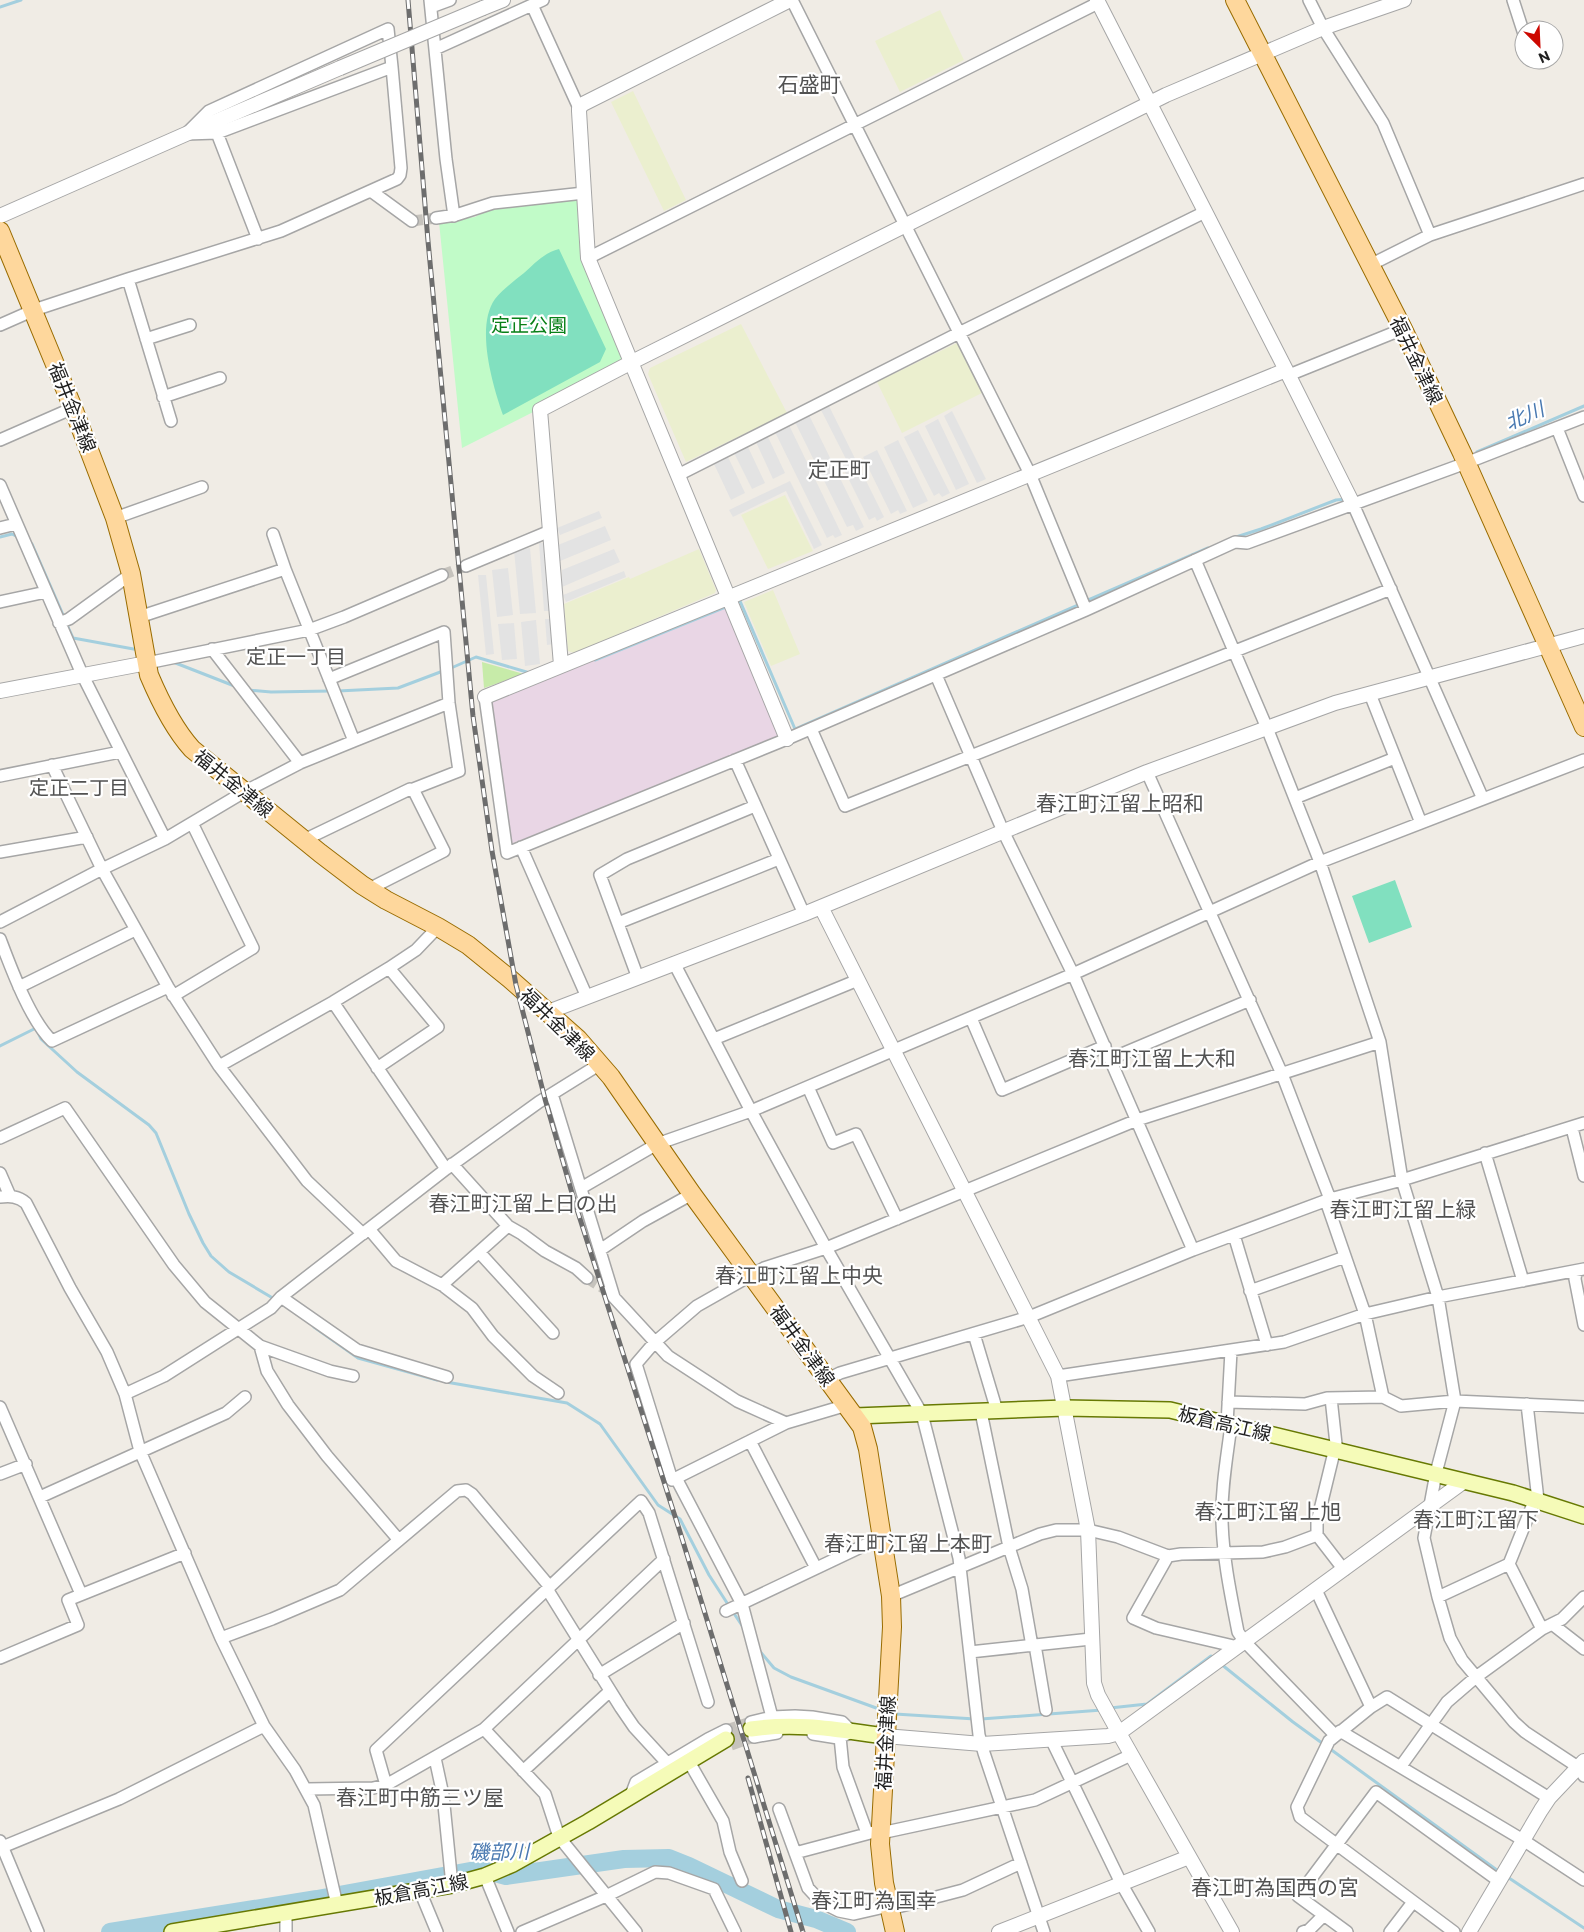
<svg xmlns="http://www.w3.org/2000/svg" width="1584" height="1932" viewBox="0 0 1584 1932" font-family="Commissioner,'Noto Sans JP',sans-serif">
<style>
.industrial{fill:#e9d6e5}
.farmland{fill:#ebefcf}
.grass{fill:#c7eba9}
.park{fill:#c1fbc8}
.pitch{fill:#81e0bf}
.parking{fill:#e3e3e3}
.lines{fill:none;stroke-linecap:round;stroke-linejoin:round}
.stream{stroke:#a4cfde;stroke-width:3}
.river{stroke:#a4cfde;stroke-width:18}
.minor-tunnel{stroke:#c6c3bd;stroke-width:11;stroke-dasharray:11 5.5;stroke-linecap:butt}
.secondary-tunnel{stroke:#c6c3bd;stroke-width:15;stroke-dasharray:15 8;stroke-linecap:butt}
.minor-casing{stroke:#a6a6a6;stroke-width:14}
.tertiary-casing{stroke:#a6a6a6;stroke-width:16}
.secondary-casing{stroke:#677903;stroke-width:18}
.primary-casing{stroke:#996c00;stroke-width:20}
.minor{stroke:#fff;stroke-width:11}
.tertiary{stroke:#fff;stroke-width:14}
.secondary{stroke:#f5fbb8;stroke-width:15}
.primary{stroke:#fed79c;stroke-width:18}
.rail-casing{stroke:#6d6d6d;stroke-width:5}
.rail{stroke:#fff;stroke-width:3;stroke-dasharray:9;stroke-linecap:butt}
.tertiary-bridge-casing{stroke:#a6a6a6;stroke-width:16;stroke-linecap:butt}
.tertiary-bridge{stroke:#fff;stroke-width:14}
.labels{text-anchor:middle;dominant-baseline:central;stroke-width:4.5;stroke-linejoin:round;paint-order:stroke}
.park-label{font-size:19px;fill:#098018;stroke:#fff}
.street-label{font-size:19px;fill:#1f1f1f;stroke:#fff}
.water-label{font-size:20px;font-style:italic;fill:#4979b1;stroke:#fff}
.neighbourhood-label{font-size:20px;fill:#525252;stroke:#fff}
.quarter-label{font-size:21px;fill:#525252;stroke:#fff}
</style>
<rect width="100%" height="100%" fill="#f0ece5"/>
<path class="industrial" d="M723,605l4,2 52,126 -3,4 -110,47 -153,59 -6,-2 -16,-139 2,-4z"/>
<path class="farmland" d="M940,10l24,50 -64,32 -25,-51z
M633,91l53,109 -22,11 -53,-109z
M741,324l46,89 -101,49 -38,-88 2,-6z
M957,343l25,50 -80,40 -25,-51z
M785,495l28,56 -45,18 -27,-54z
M699,549l17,41 -1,3 -141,60 -6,-2 -4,-47 65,-27 1,2z
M773,590l27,64 -29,12 -27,-64z"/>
<path class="grass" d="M482,662l42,12 -40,14z"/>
<path class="park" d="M584,197l4,61 44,104 -170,86 -23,-226 36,-5 18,-10z"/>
<path class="pitch" d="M559,249l47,100 -6,13 -97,53c-10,-29 -28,-88 -8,-116 8,-10 19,-18 29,-26 10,-9 21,-21 35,-24z
M1395,880l17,47 -43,16 -17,-47z"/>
<path class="parking" d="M829,406l55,111 -7,4 -2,-4 -6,3 -27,-54 6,-3 -27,-53z
M952,411l34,68 -9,4 -33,-67z
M809,415l55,112 -8,4 -3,-6 -6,2 -52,-105z
M938,419l31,65 -13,6 -31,-64z
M789,425l53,110 -7,3 -2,-3 -6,3 -52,-106z
M918,430l32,63 -8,4 -3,-4 -5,3 -30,-59z
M768,437l17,36 -12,6 -17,-37z
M898,440l30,61 -15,7 -29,-61z
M748,447l17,36 -13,6 -18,-36z
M877,450l30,61 -7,3 -2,-4 -7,4 -28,-57z
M728,457l17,36 -14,7 -17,-36z
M790,481l32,64 -8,4 -28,-58 -53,26 -4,-7z
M599,511l3,7 -42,17 -3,-7z
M605,526l6,14 -51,21 -2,-16z
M539,543h7l6,68h-8z
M530,548l6,65 -16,1 -6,-64z
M614,549l6,13 -58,25v-17z
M508,568l5,47 -16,2 -5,-47z
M624,571l2,6 -60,25 -3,-7z
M478,575h8l8,79 -8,1z
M545,619h7l2,25 -7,1z
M536,620l4,44 -15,2 -4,-44z
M514,623l3,36 -15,1 -4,-36z"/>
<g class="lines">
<path class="stream" d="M0,7l21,-7
M1477,452l107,-46
M0,537l12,-3 6,3
M1233,538l28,-9 75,-29 11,-1
M29,542l3,2 32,73
M1086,601l122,-53
M734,604l6,-3 55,128 285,-125
M66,623l7,15 66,12
M595,660l133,-54
M173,662l64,25
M449,669l27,-12 54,16
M248,690l23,2 60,-1
M338,691l60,-3 45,-17
M0,1046l36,-18 5,11 36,33 72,53 7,8 33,81 14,29 8,13 18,16 47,28
M314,1327l44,31 79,22
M446,1382l121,21 33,21 58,81 22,14 29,56 20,31
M733,1612l10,15
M758,1649l16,19 17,9 88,32
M1221,1664l72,58 208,151
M1110,1708l37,-4 64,-48 4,3
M895,1714l80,5
M981,1719l121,-9
M1506,1876l78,52"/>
<path class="river" d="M110,1932l207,-33 164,-30 25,7 118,-17 45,-1 20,8 89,43 38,10 31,13"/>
<path class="minor-tunnel" d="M412,221l24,-3
M442,575l24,-9
M587,1278l21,13
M726,1730l25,-8
M731,1745l23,-8"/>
<path class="secondary-tunnel" d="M726,1739l25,-10"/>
<g class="minor-casing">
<path id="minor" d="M430,0l16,159 8,57
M792,0l238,474 56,136
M1309,0l14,28 60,95 47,112
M1513,0l11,34
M532,5l47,103
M431,7l19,-7
M388,29l4,38 -175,66 -31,1 23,-23z
M435,49l108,-49
M217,133l41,106
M371,191l41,30
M436,218l20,-3 37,-12 91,-10
M588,258l510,-255
M1370,265l60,-30 154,-51
M128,279l43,142
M0,325l34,-15 94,-31 153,-48 116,-52 3,-4 1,-7 -9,-101
M146,339l44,-14
M1289,375l114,-46
M163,397l57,-19
M1557,428l27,68
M0,440l73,-32
M678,475l281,-142 246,-121
M0,485l82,189 83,165
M1353,504l130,295
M115,518l87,-31
M0,528l16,-4
M1195,560l72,168 53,134 60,180 22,138 36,117 17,104 -19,72 -12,65 14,59 12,41 12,22 52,62 11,10 53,35 6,9
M466,566l84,-35
M0,602l46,-10
M139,617l146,-48
M59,623l10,-4 62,-45
M212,649l88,114
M147,663l162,-33 35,-13 98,-42
M936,675l67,156 70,143 120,276
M329,679l115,-47 5,71 10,68 -46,18 31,62 -75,38
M1370,694l51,129
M485,697l22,156 280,-114 299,-129 149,-68 12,1 219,-80 118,-46
M811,729l34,77 546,-217
M354,741l95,-38
M735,760l69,154
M52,765l50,104 66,118 51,79 88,115 56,53
M1147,772l135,302 48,125
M0,776l120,-24
M1295,798l100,-40
M304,840l106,-51
M521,847l66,150
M0,852l87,-15
M0,922l102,-53 63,-30 79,-47 56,-29 54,-22 -69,-172 -12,-35
M618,923l161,-64
M0,939c11,29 30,81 52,102l116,-54
M674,963l77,148 75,137 96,166 37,144 20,177 5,18 60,179
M638,978l-38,-103 27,-16 128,-53
M19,987l116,-57
M173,996l80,-48 -61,-125
M333,1002l113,167
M971,1018l31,72 103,-44
M714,1039l144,-59
M1110,1059l140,-59
M219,1066l114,-64 56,-34 27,-18 22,-23
M377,1068l61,-41 -49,-59
M808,1087l25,56 23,-9 41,85
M552,1094l62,203
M1572,1128l12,48
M0,1138l65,-30 109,157 31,37 55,44 7,25 21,34 39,51 71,83
M1485,1153l38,128
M452,1164l56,62 14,8 23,17 31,17 11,10
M0,1173l10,23
M581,1188l76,-44 94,-33 322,-137 247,-112 264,-102
M0,1197c10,-1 18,-1 26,6l44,85 37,64 18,42 15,57 81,187 43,88 31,44 19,35 23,100
M1326,1201l39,113 18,83
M369,1229l27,32 46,24 30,23 21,28 40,40 25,17
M1234,1235l33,110
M600,1250l43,-29 49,-27
M479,1252l74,81
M1576,1271l-1,8 9,46
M442,1285l66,-59
M608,1291l60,65 69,45 49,22
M1250,1291l95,-34
M281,1297l76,53 90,27
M974,1334l23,77
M260,1346l70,25 23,5
M1058,1376l226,-34 81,-28 73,-17 146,-28
M828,1379l12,-6 189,-56 164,-67 137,-51 72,-19 182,-57
M125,1394l39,-18 107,-68 10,-11 165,-128 93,-67 61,-38
M1331,1398l5,46 -19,78v13l27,35
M1228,1402l77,2 22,-6 56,-1 18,9 54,-5 129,6
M1527,1404l11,96
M847,1405l-61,18 -114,57 -36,-116 18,-21 43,-37 67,-38 62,-20 311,-128 243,-78
M0,1407l81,187
M981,1412l28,135 13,42 10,57
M1227,1424l4,-73
M1231,1425c-4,32 -10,64 -9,96 1,38 9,75 16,111l7,10 90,93
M750,1441l66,127
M0,1474l26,-10
M676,1478l66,126 30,113
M40,1497l186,-84 19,-16
M1168,1556l-35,62 23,10 82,19
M1509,1564l33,65
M547,1589l74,119 13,19 34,37
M1316,1590l55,117 -42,34 -32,66 3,10 154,115
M891,1596l149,-62 16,-4h32l30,7 50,19 13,-2 82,-2 22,-5 32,-12
M1438,1597l71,-33 26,-65
M726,1611l156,-74
M1552,1624l32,25
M221,1638l51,-19 68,-29 117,-99 9,-1 6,4 78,93
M1035,1645l11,65
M970,1652l121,-13
M0,1658l78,-33 -10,-25 117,-47
M599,1675l85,-52
M1371,1707l16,-10 162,101
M751,1722l21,-5 23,-1 17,1 30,5 10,10 -14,6 -25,-4
M484,1729l61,65 14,43 77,95
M1340,1731l183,109 61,40
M754,1737l23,-4
M840,1737l3,30 24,66
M1051,1739l70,144 28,49
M435,1758l8,37 9,90
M1401,1766l46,-64 29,-25 66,-48 20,-10 22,-22
M692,1767l31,54 7,31 12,29
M523,1771l87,-80
M386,1785l-10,-35 265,-249 8,12 59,189
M307,1789l66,-1 13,-3 98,-56 180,-170
M634,1796l-3,-1 5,-13 72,-43 18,-9
M779,1809l29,79 13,14 18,9 15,3 35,-8
M881,1833l154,-33 96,-45
M0,1841l38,91
M0,1848l119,-49 145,-73
M795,1853l79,-21
M485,1876l23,56
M420,1891l17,41
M890,1909l73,-19 58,-27
M286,1913v19
M522,1932l84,-36 49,-24 14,1 45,16 21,43
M1303,1932l6,-2 15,-15
M1347,1932l-49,-36 78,-104 123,89
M1390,1932l23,-30"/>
</g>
<g class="tertiary-casing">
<path id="tertiary" d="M1097,0l189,370 67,134
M483,8l20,-8
M0,216l186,-82 154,-66
M561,665l-21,-255 92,-48 534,-267 157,-67 81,-28
M0,691l147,-28
M485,697l801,-327
M787,739l-199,-481 -9,-147v-3l4,-4 207,-104
M821,907l237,469 30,154 6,153 4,12 21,38 113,199
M548,1012l256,-98 343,-142 120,-44 68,-25 249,-67
M885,1736l97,8 126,-8 11,-3 344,-251
M999,1932l190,-75
M1469,1932l72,-122 8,-12 35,-37"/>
</g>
<g class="secondary-casing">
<path id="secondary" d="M855,1416l210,-8 105,2 343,83 71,23
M751,1729c48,-7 87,1 134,7
M172,1932l280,-47 33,-9 28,-12 75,-42 138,-83"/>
</g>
<g class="primary-casing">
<path id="primary" d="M1235,0l168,329 59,124 122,274
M0,231l73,177 42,110 16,56 18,101c11,26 24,53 43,74l128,104 42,32 24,15 52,27 30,18 42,34 68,60 33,38 81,117 170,233 6,22 23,147 1,31 -12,217 4,39 11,49"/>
</g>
<use href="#minor" class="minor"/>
<use href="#tertiary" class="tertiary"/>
<use href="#secondary" class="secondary"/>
<use href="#primary" class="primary"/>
<g class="rail-casing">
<path id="rail" d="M408,0l20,241 45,475 19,135 24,134 29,114 29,101 106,332 123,400
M748,1778l43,154"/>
</g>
<use href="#rail" class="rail"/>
<g class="tertiary-bridge-casing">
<path id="tertiary-bridge" d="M340,68l143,-60"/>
</g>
<use href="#tertiary-bridge" class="tertiary-bridge"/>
</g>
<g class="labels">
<g class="park-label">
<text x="529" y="324">定正公園</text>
</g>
<g class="street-label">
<text transform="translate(1417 360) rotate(64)">福井金津線</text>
<text transform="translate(73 407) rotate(68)">福井金津線</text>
<text transform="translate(234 783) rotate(39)">福井金津線</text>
<text transform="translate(558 1024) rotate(44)">福井金津線</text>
<text transform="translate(803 1345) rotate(54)">福井金津線</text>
<text transform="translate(1225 1423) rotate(13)">板倉高江線</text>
<text transform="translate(885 1743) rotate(-87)">福井金津線</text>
<text transform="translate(421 1889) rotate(-11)">板倉高江線</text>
</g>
<g class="water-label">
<text transform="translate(1524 415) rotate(-23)">北川</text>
<text transform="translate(499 1851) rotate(-1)">磯部川</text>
</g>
<g class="neighbourhood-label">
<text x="296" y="656">定正一丁目</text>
<text x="79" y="787">定正二丁目</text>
</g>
<g class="quarter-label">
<text x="809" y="83">石盛町</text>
<text x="839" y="468">定正町</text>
<text x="1120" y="802">春江町江留上昭和</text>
<text x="1152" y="1057">春江町江留上大和</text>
<text x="523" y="1202">春江町江留上日の出</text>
<text x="1403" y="1208">春江町江留上緑</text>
<text x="799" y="1274">春江町江留上中央</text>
<text x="1268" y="1510">春江町江留上旭</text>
<text x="1476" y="1518">春江町江留下</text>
<text x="908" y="1542">春江町江留上本町</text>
<text x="420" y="1796">春江町中筋三ツ屋</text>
<text x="1275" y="1886">春江町為国西の宮</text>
<text x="874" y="1899">春江町為国幸</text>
</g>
</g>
<g transform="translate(1539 45) rotate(156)"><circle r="24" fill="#ffffff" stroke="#a5a5a5"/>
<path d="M0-4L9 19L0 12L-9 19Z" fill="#cd0800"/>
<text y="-8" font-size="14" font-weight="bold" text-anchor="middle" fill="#1f1f1f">N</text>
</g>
</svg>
